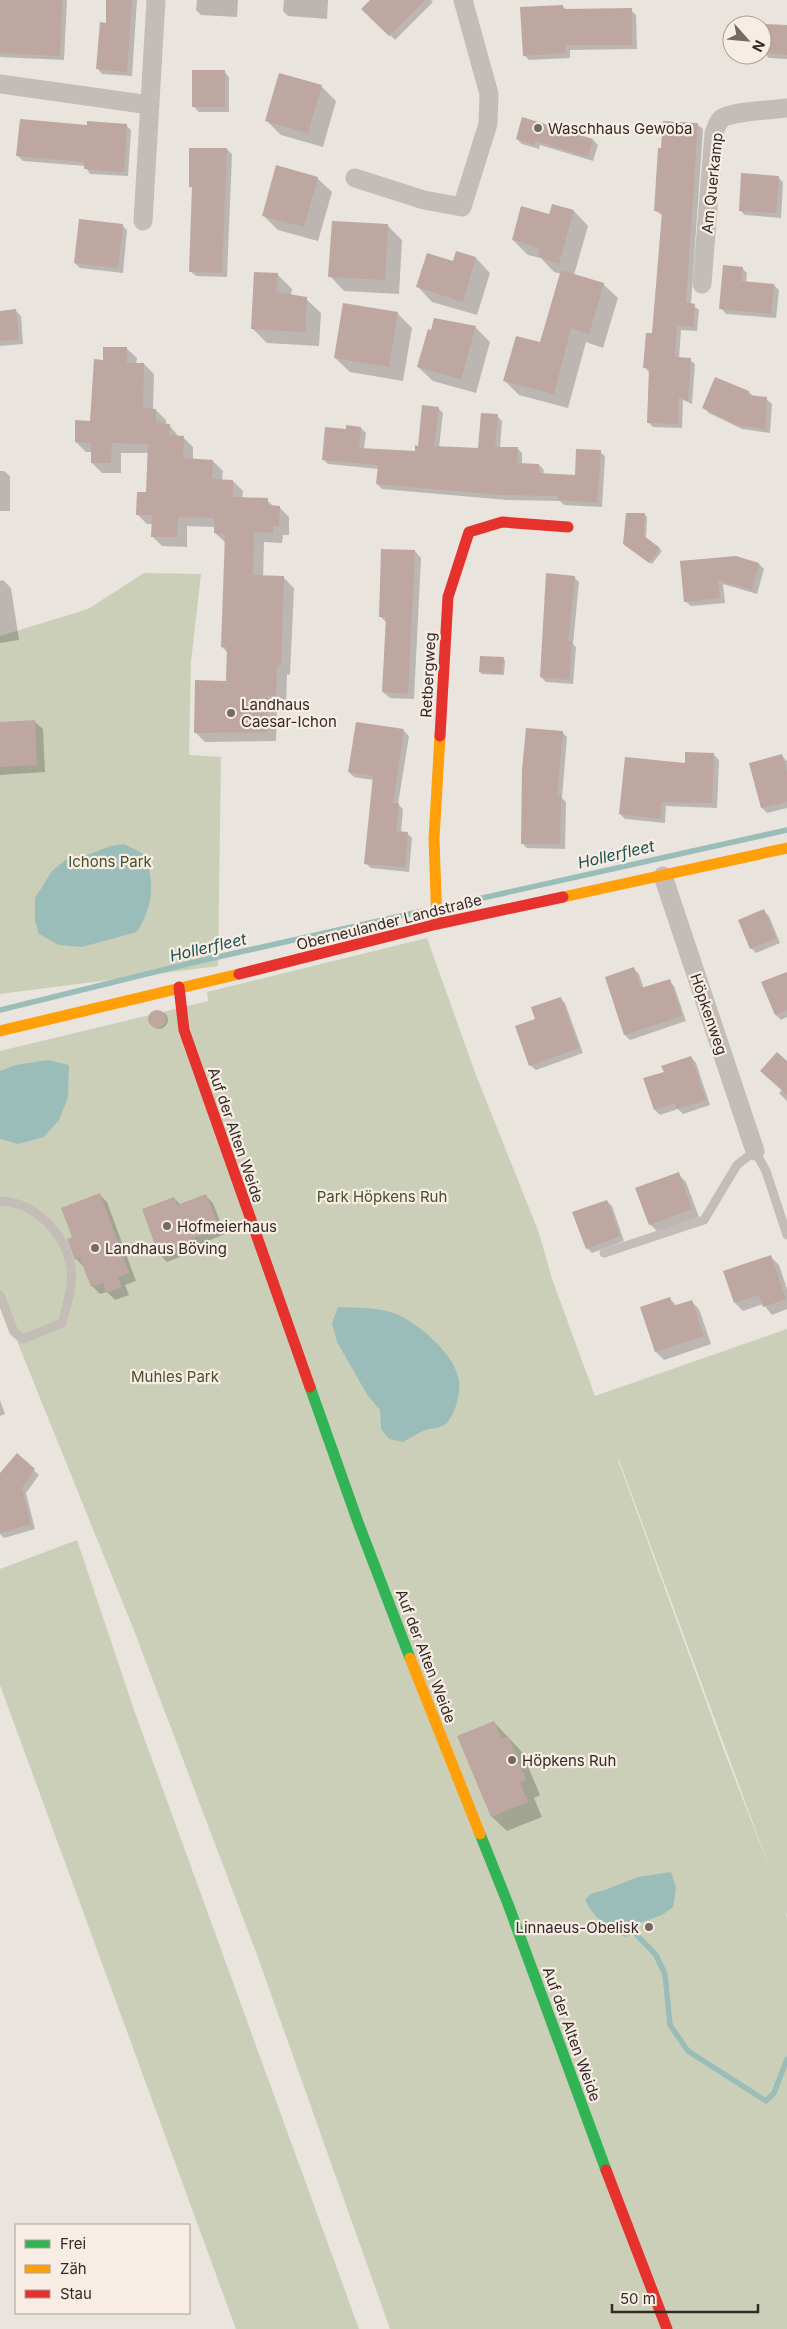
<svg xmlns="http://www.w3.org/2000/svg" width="787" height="2329" viewBox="0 0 787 2329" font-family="Inter,sans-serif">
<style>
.green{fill:#cccfb8;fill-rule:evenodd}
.water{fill:#9abdba}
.shadow{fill:#0003}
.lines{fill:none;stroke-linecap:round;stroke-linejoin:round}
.stream{stroke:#9abdba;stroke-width:5.5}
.building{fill:#bda7a0}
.lane{stroke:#c3bcb7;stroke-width:9}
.street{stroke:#c3bcb7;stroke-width:19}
.fast{stroke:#30b455;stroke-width:11}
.slow{stroke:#ff9f0a;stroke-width:11}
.jam{stroke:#e5322d;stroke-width:11}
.poi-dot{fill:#736a66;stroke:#f8ede4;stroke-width:2}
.labels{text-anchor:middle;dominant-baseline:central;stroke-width:4.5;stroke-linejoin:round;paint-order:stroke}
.poi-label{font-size:15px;fill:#332926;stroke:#f8ede4;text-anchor:start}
.street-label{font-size:15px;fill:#332926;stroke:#f8ede4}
.park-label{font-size:15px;fill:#45502a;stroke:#f8ede4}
.water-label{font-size:16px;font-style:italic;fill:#1d5353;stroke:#f8ede4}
</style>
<rect width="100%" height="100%" fill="#eae4de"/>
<path class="green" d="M144,573l57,1 -10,88 -2,93 32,2 -3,209 -218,28v-358l88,-27z
M427,938l49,137 63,158 13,46 43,117 192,-67v586l-2,-3 2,6v411h-397l-134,-377 -121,-319 -135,-334v-248l208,-50 -1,-9zM618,1460h1l152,412 -46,-119z
M77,1540l57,170 225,619h-123l-236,-644v-116z"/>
<path class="water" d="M124,844l22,11c8,31 8,48 -9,77l-55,15 -23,-2 -20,-11 -4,-14v-22l17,-27 17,-14 16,-1 25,-10z
M48,1060l21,5 -1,32 -9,23 -15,17 -26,7 -18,-5v-68l16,-6z
M338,1307c18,1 39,0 56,6 23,9 58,39 64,63 4,12 -1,33 -9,44 -6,9 -14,7 -23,10 -8,3 -16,8 -23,12l-14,-3 -8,-10 -1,-19 -12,-14 -31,-54 -5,-19z
M671,1872l5,16 -3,19 -11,8 -25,9c-2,7 -5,12 -13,13 -17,-9 -30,-19 -39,-37l5,-6 15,-4 33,-13z"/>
<path class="shadow" d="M0,0h67l-3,60 -64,-3z
M108,0h29l-5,76 -30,-2 -5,-6 10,-44z
M197,0h41l-1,17 -36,-2 -5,-5z
M284,0h44l-1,19 -39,-3 -5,-5z
M372,0h59l2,2 -38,38 -32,-32z
M562,6l5,4h64l5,5 1,34 -67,1v8l-41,2 -5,-5z
M787,27v32l-18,-1 -5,-5z
M224,71l5,6v35h-30l-5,-5z
M321,86l15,15 -13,46 -42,-12 -15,-15z
M126,125l5,5 -3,46 -38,-2 -5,-8 -62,-5 -5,-5 70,-30z
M698,125l5,4 -12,175 8,6 -2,21 -16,-1 -2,29 11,1 5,4 -3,40 -9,-4 -1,28 -29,-1 -5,-5 2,-49 -5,-5 8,-33 10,-119 -7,-5 6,-62z
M517,139l76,1 5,5 -5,16 -53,-16 -1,4 -17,-5z
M227,149l5,5 -5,123 -31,-1 -6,-5 3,-82 -3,-3z
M778,177l5,5 -2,36 -36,-3 -5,-5z
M317,178l15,14 -14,49 -40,-11 -15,-15z
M553,205l21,6 14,15 -14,49 29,9 15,14 -15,50 -17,-6 -18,66 -49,-13 -14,-14 36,-37 20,-70 -7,-2 -13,-14 -13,-3 -15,-15 37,-25z
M122,225l5,5 -4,43 -43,-5 -5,-5z
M388,226l14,14 -3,54 -55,-3 -14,-15z
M457,253l19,5 14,15 -13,42 -45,-13 -14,-15 36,-24z
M742,268l5,5 -1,10 28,2 5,5 -3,28 -50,-4 -5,-6z
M277,274l15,15 -1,7 15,3 15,14 -2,33 -52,-3 -15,-15z
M16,311l5,5 2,28 -23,2v-34z
M397,313l15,15 -9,53 -53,-9 -15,-14z
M435,320l41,8 14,14 -14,51 -43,-12 -15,-14z
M126,348l11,10 -1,6h8l10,10 -1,36h3l10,10v5h3l10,12h4l10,10v13l20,1 10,10 -1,10h11l10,10 -1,8 25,1 7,7h5l10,10v18h-6l-1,8 -18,-1 -1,35 21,1 10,10 -4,87 -3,-1 -1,32h-9l-1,35 -71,1 -10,-10 32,-50 1,-29 -6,-6 4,-104 -11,-10v-6l-28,-1v21l-25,-1 -10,-10 1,-12h-6l-10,-10 10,-21 1,-40h-27v20h-19l-10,-10v-11h-6l-10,-10 16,-20 12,-61z
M749,392l5,5 12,2 6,5 -2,29 -28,-4 -33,-16 -5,-5z
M438,408l5,5 -4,35 40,2 18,-34 5,5 -2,27h17l5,5v12h17l5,5 -1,4 33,2 24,-24 5,4 -3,51 -38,-2 -4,-4 -53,-1 -125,-11 -5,-5 2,-15 -51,-5 -5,-5 24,-28 14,-3 5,5 -2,16 52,4z
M0,471h4l6,5v35h-10z
M645,515l2,2 -1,22 16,12 -10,13 -25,-18z
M415,551l6,7 -7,141 -24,-1 -7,-6 4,-69 -7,-7z
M682,562l77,2 5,5 -7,25 -34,-10 2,19 -34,3 -6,-5z
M574,577l5,5 -6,62 3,3 -3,37 -27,-2 -5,-5z
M3,580l8,8 8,52 -19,3v-62z
M503,658l2,3 -1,14 -22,-1 -2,-2z
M35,722l8,7 2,43 -45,3v-52z
M404,731l5,5 -11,68 5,5 -2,24h6l5,5 -3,34 -38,-4 -6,-5 8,-83 -19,-3 -5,-5z
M562,732l5,5 -5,61 4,4 -1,47 -38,-1 -5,-5z
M714,755l5,5 -2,48 -51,-2 -1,17 -40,-4 -5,-5 66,-49z
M782,756l5,5v47l-20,5 -5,-5z
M764,911l5,5 11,27 -24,10 -5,-5z
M634,969l5,5 5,15 25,-8 5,5 12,35 -56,19 -5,-5z
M787,973v44l-6,3 -5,-5 -13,-32z
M560,998l5,5 18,50 -47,17 -6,-5 7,-45z
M150 1020a9 9 0 1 1 18 0a9 9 0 1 1-18 0Z
M691,1057l5,6 14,42 -27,9 -5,-5 -18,6 -5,-5 10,-38z
M787,1063v38l-8,-8 3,-3z
M678,1174l8,8 13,35 -41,15 -8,-8z
M99,1194l8,8 29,79 -11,4 4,10 -14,5 -8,-8 -7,2 -8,-8 -8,-19 -8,-8z
M206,1196l7,7 12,31 -29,12 2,4 -31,12 -7,-7 14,-57 7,7z
M607,1201l5,5 12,35 -32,12 -5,-5z
M771,1257l8,8 8,24v20l-15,6 -9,-11 -20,7 -8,-8z
M669,1298l8,8 14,-5 8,8 12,35 -47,16 -8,-8 -14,-44z
M0,1400l5,14 -5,2z
M17,1455l22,20 -13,18 9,36 -31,9 -4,-4v-59z
M494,1722l28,30 18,43 -6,3 8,19 -35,14 -15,-14 -33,-81z"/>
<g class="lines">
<path class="stream" d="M451,905l336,-75
M0,1010l191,-47 232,-52
M634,1932l22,23 9,19 5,51 18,26 78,50 8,-8 13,-34"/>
</g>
<path class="building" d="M0,0h62l-2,56 -60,-3z
M106,0h26l-5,72 -31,-3 4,-47 6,1z
M370,0h55l-36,36 -28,-27z
M563,5v4l69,-1v37h-67l1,8 -43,3 -3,-49z
M764,24l23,1v30l-25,-2z
M192,70h33v37h-33z
M279,73l43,12 -14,48 -43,-12z
M522,117l71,22 -5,18 -53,-16 -1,4 -18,-6z
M20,119l67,6v-4l40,3 -3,48 -40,-3v-7l-68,-6z
M663,121l35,2 -12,179 9,2 -2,23 -16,-2 -2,32 16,1 -3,43 -9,-4 -1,27 -31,-1 2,-55h-6l3,-35h6l6,-72 4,-49 -8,-1 4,-63h3z
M189,148h38l-5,125 -33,-1 3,-85h-3z
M276,165l42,12 -14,50 -42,-11z
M741,173l38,3 -3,37 -37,-2z
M552,204l22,6 -15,54 -21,-7 2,-9 -28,-8 9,-34 28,8z
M79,219l44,5 -5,44 -44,-5z
M332,221l56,3 -3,56 -57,-3z
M456,251l20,6 -13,45 -47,-15 11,-34 26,8z
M723,265l20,2 -2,14 33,3 -3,30 -52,-5z
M561,270l43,13 -15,51 -18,-6 -17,66 -51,-13 13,-45 24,6z
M254,272l24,1 -2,19 31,5 -2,35 -54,-3z
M343,303l55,9 -9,55 -55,-9z
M16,309l3,30 -19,2v-30z
M434,318l42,8 -15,53 -44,-12 11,-38 3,1z
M103,347h24v16h17l-1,45 13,1v14l14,1 -1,11 15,1 -1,22 30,2 -1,19 21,1v17l35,1v7l12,1 -1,20h-6v7l-19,-1 -1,43 31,1 -3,89h-4l-1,31h-8l-1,36 -73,1 1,-53 31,1 1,-34h-6l4,-113 -11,-1v-15l-36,-1 -1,20h-26l1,-22h-16l1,-23h9l2,-48 -36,-1 -1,20h-20v-20l-16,-1v-22l15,1 4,-62 9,1z
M715,377l34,14 -1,4 19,2 -2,32 -29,-4 -34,-17z
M422,405l17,2 -5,39 44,2 3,-35 17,1 -3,33h23l-1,16 22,1v9l36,2 1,-26 25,1 -4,53 -39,-3v-4l-57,-1 -125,-11 2,-19 -56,-5 3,-33 21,2v-4l15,2 -2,21 56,3v-6l3,1z
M626,513h19l-1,23 16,12 -11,15 -26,-19z
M381,549l34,1 -7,144 -26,-2 4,-75h-7z
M736,556l23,7 -7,27 -34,-10 2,18 -36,4 -4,-41z
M546,573l29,3 -7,65h4l-3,39 -29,-3z
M480,656l24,1 -2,17 -23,-2z
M35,720l2,45 -37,2v-45z
M356,722l48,7 -11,74h6l-3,28 12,1 -3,35 -41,-3 9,-88 -25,-4z
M526,728l37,3 -6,64h4l-1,49h-39l1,-74z
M685,752l29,1 -2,50 -50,-1 -2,17 -41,-5 6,-57 60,6z
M782,754l5,18v30l-26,6 -12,-45z
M764,909l12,29 -26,11 -12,-29z
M634,967l7,21 29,-9 12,37 -58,19 -19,-58z
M787,972v38l-12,5 -14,-33z
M561,997l18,51 -50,18 -14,-40 20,-7 -4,-12z
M148 1019a9 9 0 1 1 18 0a9 9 0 1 1-18 0Z
M777,1052l10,9v34l-27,-24z
M691,1056l15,44 -29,9 -2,-6 -21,7 -11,-32 21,-6 -3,-6z
M679,1172l13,37 -43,16 -14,-37z
M100,1193l29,80 -11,4 4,10 -16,6 -3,-10 -12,4 -11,-29 -5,2 -8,-21 5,-2 -11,-29z
M206,1194l13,33 -29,12 2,4 -33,13 -17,-47 32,-12 3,8z
M607,1200l13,36 -34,13 -14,-37z
M771,1255l15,44 -23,8 -4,-12 -25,8 -11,-32z
M670,1297l3,9 19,-6 12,36 -49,16 -15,-45z
M17,1453l18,16 -13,19 9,36 -31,9v-60z
M494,1721l8,18 6,-3 18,44 -6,3 8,19 -37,15 -34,-81z"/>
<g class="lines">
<path class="lane" d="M0,1201c36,1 66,34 71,68 3,14 -5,40 -9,54l-39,16 -9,-7 -14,-37
M604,1253l100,-33 33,-55 18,-14 11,20 21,64"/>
<path class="street" d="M0,84l150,21
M355,178l69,22 38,7 26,-83 1,-30 -26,-94
M143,221l13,-221
M702,284l12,-151c2,-4 3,-10 7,-14 11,-8 51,-9 66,-11
M663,876l92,275"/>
<path class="fast" d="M310,1387l49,138 51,133
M480,1834l28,70 98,266"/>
<path class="slow" d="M563,897l224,-49
M437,924l-3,-85 6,-103
M0,1031l239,-57
M410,1658l70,176"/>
<path class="jam" d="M440,736l8,-139 21,-65 33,-10 66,5
M239,974l198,-50 126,-27
M179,987l5,43 126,357
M606,2170l61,159"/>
</g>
<g class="poi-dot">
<circle cx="538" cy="128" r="5"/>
<circle cx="231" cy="713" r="5"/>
<circle cx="167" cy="1226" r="5"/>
<circle cx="95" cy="1248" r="5"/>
<circle cx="512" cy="1760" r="5"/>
<circle cx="649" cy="1927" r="5"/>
</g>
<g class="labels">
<g class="poi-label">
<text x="548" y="128">Waschhaus Gewoba</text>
<text x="241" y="704">Landhaus<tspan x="241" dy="17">Caesar-Ichon</tspan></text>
<text x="177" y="1226">Hofmeierhaus</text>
<text x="105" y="1248">Landhaus Böving</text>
<text x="522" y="1760">Höpkens Ruh</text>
<text x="639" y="1927" text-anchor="end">Linnaeus-Obelisk</text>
</g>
<g class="street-label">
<text transform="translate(712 183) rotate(-84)">Am Querkamp</text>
<text transform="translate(428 675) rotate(-87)">Retbergweg</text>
<text transform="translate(389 922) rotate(-14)">Oberneulander Landstraße</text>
<text transform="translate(709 1014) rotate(71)">Höpkenweg</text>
<text transform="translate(236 1135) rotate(71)">Auf der Alten Weide</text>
<text transform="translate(426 1656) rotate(69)">Auf der Alten Weide</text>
<text transform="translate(572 2034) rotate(70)">Auf der Alten Weide</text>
</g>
<g class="park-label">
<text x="110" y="861">Ichons Park</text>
<text x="382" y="1196">Park Höpkens Ruh</text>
<text x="175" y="1376">Muhles Park</text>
</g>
<g class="water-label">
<text transform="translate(616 854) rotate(-13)">Hollerfleet</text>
<text transform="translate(208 947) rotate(-13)">Hollerfleet</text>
</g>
</g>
<rect x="15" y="2224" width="175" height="90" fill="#f8ede4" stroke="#a99f98"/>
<rect x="25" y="2240" width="25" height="8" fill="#30b455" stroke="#a99f98"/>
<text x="60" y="2249" font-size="15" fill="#332926">Frei</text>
<rect x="25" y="2265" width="25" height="8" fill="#ff9f0a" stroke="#a99f98"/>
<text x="60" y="2274" font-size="15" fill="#332926">Zäh</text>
<rect x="25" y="2290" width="25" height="8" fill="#e5322d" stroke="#a99f98"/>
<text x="60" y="2299" font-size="15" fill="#332926">Stau</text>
<g transform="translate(747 40) rotate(117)"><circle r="24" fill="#f8ede4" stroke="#a99f98"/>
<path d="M0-4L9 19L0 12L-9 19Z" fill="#736a66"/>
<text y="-8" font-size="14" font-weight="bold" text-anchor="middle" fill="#332926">N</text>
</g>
<path d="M612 2304v8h146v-8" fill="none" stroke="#332926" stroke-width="2.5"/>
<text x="620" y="2304" font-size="15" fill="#332926" stroke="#f8ede4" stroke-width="4" paint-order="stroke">50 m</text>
</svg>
